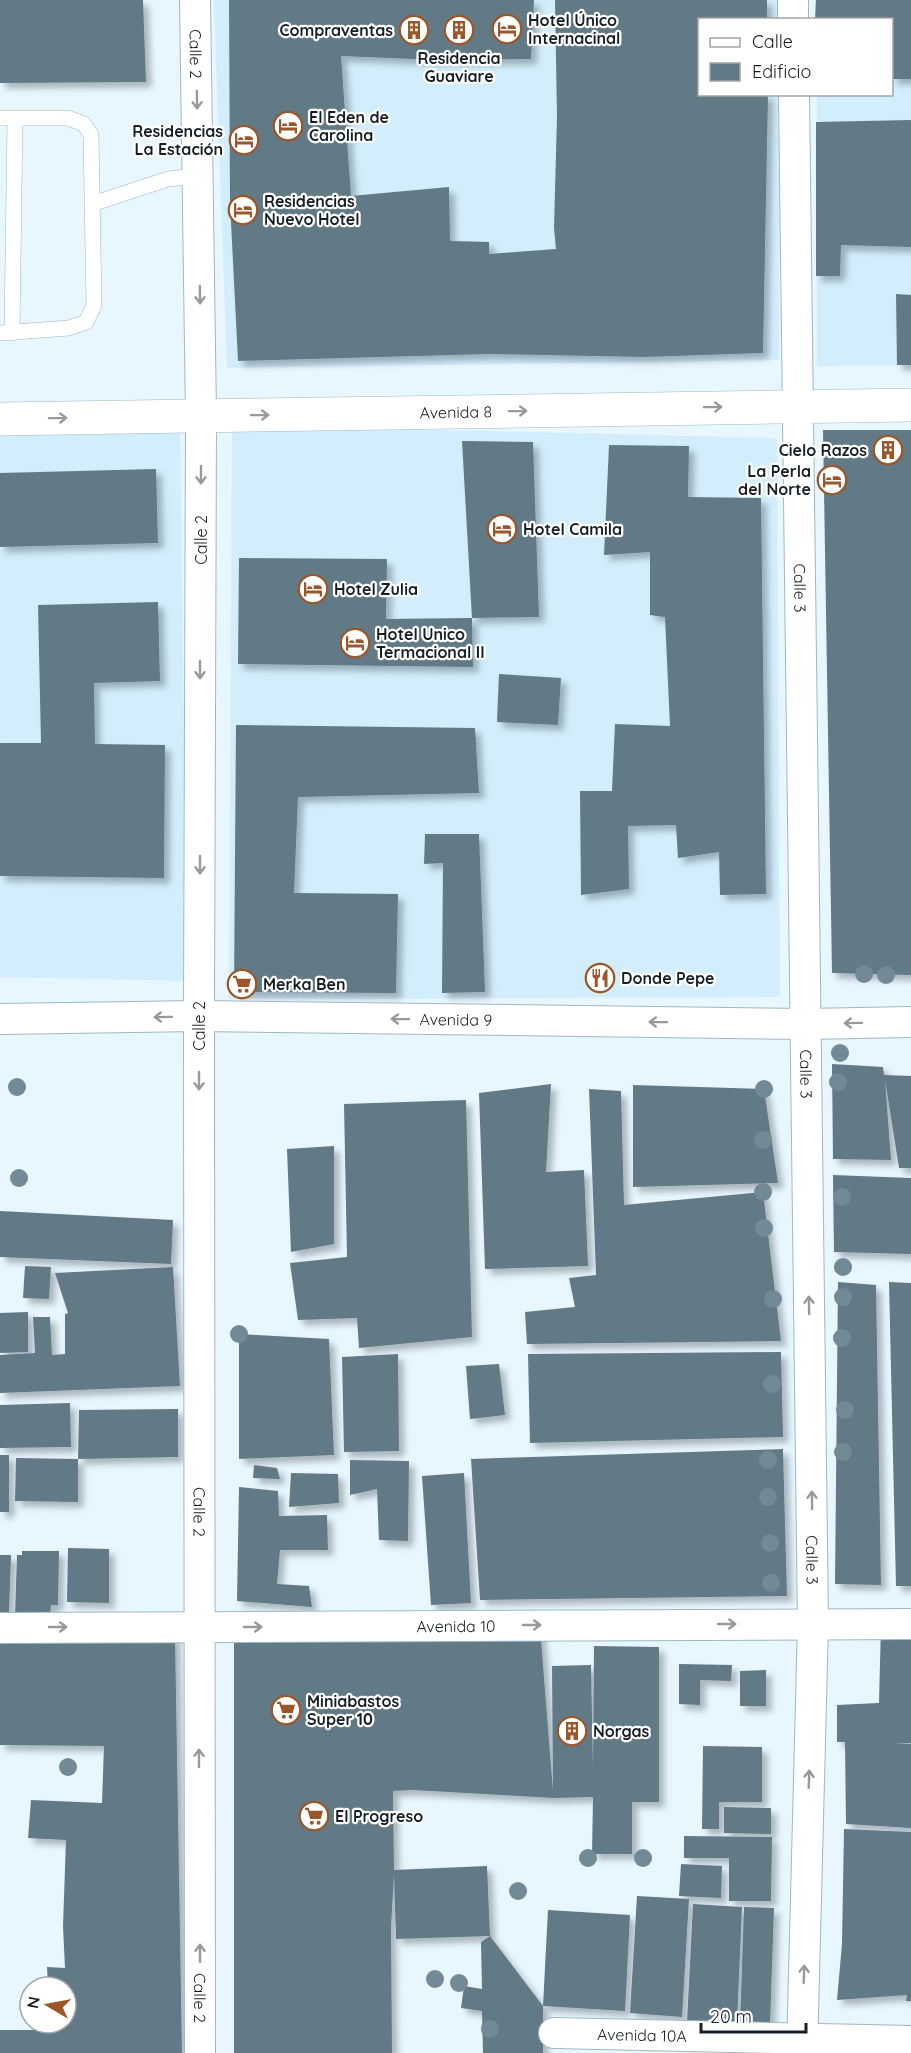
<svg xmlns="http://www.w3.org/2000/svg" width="911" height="2053" viewBox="0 0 911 2053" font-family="Quicksand,sans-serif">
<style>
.built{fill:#d2edfc}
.building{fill:#627a86;filter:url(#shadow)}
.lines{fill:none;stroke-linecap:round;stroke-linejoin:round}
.lane-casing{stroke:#9fb8c5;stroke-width:16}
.street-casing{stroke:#9fb8c5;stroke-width:32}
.secondary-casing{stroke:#9fb8c5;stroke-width:34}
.lane{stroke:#fff;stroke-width:15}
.street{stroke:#fff;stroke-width:30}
.secondary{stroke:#fff;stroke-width:33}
.tree{fill:#728a95}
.oneway{stroke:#969a9c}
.labels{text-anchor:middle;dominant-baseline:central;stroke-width:4.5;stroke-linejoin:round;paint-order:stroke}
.poi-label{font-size:16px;font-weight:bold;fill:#161f24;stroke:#fff;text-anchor:start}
.street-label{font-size:16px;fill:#161f24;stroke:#fff}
</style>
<defs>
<filter id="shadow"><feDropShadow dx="5.5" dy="5.5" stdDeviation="3" flood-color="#0004"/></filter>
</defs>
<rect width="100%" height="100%" fill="#e7f6ff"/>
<path class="built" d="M214,0h566v19l-80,1v74l80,1 -1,265 -552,8z
M815,0h96v365l-94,1v-271l75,-1v-74l-77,-1z
M0,415l180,4 7,562 -187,-4z
M232,425l545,13 3,559 -551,2z"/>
<path class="building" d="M0,0h143l3,82 -146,1z
M229,0h305l-3,59 -94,1 -96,-4 10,140 98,-9 1,54 39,1v12l67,-5 -2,-21 3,-112 -2,-116h212v20h-68v74h69l-5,259 -119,4 -156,-3 -250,7 -8,-159z
M816,0h95v79h-19v-59h-77z
M911,120v127l-70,-2 -1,31h-24v-154z
M896,294l15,1v70h-14z
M823,430h88v545l-79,-2z
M462,441l71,1 6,175 -67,1z
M609,445l80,1 -1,51 73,1 5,396 -46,1 -1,-43 -41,6 -2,-33 -48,1 1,63 -48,6 -1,-104h32l3,-67 55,2 -5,-109 -15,-2v-63l-46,3z
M156,469l2,74 -158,4v-74z
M239,558l148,1 -1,60 86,-1 1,49 -235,-3z
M158,602l2,79 -66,2 1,61 70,1 -1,133 -164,-2v-133h41l-3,-138z
M499,674l62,4 -3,47 -61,-3z
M236,725l239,3 4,65 -181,4 -4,96 104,1 -2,99 -162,-1z
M425,834h54l6,158 -43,1 1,-130 -19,1z
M832,1064l51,3 1,8 27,1v92h-12l-14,-88 6,80 -58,-1z
M551,1084l-5,88 38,-2 4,96 -103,3 -6,-176z
M633,1085l131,4 14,94 -145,4z
M589,1089l32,2 3,114 139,-13 18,149 -254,3 -2,-32 50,-5 -6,-29 27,-3z
M466,1100l6,237 -113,11 -2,-30 -59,2 -8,-57 57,-6 -3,-153z
M334,1146v98l-43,8 -4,-103z
M833,1175l78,3v76l-77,-2z
M0,1211l173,9 -2,44 -171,-7z
M25,1266l26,1 -2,32 -26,-1z
M173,1267l7,119 -180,7v-38l35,-2 -2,-36h17l2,38 13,-1v-40l3,-1 -13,-40z
M838,1282l38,3 5,300 -46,-1z
M889,1282l22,1v303h-15z
M28,1312v40l-28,1v-40z
M239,1334l90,5 5,116 -95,4z
M781,1352l2,85 -253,6 -2,-89z
M398,1354l1,97 -55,1 -2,-95z
M499,1364l6,51 -35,4 -4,-53z
M70,1403l1,44 -71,1v-43z
M178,1409v48l-100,2 1,-49z
M783,1449l4,147 -307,4 -9,-141z
M0,1455h9v57h-9z
M16,1458l62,1v43l-63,-1z
M350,1460l59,1 -1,80 -29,-1 -2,-51 -27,6z
M254,1465l23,3 3,11 -27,-1z
M291,1473l47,1 1,29 -50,4z
M464,1473l7,130 -40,2 -9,-129z
M239,1487l39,4 1,25 48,-1 1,35h-48l-3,34 32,2 3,21 -75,-6z
M68,1548l41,1v54l-42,-1z
M22,1551h37l-1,54h-7l-1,12 -35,-1 2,-61h5z
M0,1555h11l-2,58h-9z
M881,1624h30v119l-17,1h17v84l-65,-4 -1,-82h-8v-37l42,-2z
M540,1627l13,164 -1,-125 39,-1 2,103 1,-122 65,1v155h-27v52h-40l1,-57 -39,1 -141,-8 -20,1 1,79 93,-4 3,70 53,70v47h-60l-1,-42 -21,-3 3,-22 18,3 -1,-47 9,-6 -94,3 -2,-65 -3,53 1,126h-158v-425z
M175,1635l7,418h-182v-23h50v-7h16v-36h-18l-1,-20 18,1 -2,-42 3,-86 -38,-2 3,-38 71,3 2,-57 -104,-1v-109z
M679,1664l53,1 -1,16 -31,-1v25l-21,-1z
M766,1670v36h-26v-35z
M703,1746l59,1v55h-43v27h-17z
M724,1807l47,1v26l-47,-1z
M844,1829l67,3v169h-5l1,-6 -70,5 5,-56z
M684,1836l88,1 -1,64h-42v-43h-45z
M681,1864l41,2 -1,32 -42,-2z
M637,1896l52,3 -7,118 -52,-4z
M693,1904l49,3 -5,116 -50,-1z
M744,1907l30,1 -4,116 -30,-1z
M548,1910l82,5 -5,96 -82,-5z"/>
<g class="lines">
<g class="lane-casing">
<path id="lane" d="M0,118h68l16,6 7,11 3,171 -8,16 -17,6 -69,5
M92,204l76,-25 30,-3
M12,333l3,-215"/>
</g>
<g class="street-casing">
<g id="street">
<path id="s1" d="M195,0l6,416 -2,600 1,1037"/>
<path d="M793,0v20"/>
<path id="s2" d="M794,94l19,1530 -11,429"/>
<path id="s3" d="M0,1019l199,-3 607,8 105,-2"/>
<path id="s4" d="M0,1628l911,-4"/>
<path id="s5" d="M554,2033l357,8"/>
</g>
</g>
<g class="secondary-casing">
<g id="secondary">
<path id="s6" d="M0,419l911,-14"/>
</g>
</g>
<use href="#lane" class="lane"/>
<use href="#street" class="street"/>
<use href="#secondary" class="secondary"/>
</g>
<g class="tree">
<circle cx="864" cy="974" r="9"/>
<circle cx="886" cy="975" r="9"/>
<circle cx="840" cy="1053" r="9"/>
<circle cx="838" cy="1082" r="9"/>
<circle cx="17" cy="1087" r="9"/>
<circle cx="764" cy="1089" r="9"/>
<circle cx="763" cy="1140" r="9"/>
<circle cx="19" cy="1178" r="9"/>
<circle cx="763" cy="1192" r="9"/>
<circle cx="842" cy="1197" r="9"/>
<circle cx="764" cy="1228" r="9"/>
<circle cx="843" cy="1267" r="9"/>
<circle cx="843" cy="1297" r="9"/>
<circle cx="773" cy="1299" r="9"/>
<circle cx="239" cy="1334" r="9"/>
<circle cx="842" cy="1338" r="9"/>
<circle cx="772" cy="1384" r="9"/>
<circle cx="845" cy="1410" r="9"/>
<circle cx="843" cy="1452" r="9"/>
<circle cx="768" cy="1460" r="9"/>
<circle cx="768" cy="1497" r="9"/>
<circle cx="770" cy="1543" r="9"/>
<circle cx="771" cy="1583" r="9"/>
<circle cx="68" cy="1767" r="9"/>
<circle cx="588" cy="1858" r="9"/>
<circle cx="643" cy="1858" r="9"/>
<circle cx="518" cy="1891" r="9"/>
<circle cx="435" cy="1979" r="9"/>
<circle cx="459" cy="1983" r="9"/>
<circle cx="490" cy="2029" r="9"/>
</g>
<defs><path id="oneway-shaft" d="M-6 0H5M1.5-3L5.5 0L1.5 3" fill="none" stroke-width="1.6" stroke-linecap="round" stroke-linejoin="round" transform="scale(1.5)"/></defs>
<g class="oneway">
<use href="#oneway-shaft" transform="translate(197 100) rotate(89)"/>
<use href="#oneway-shaft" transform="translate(200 295) rotate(89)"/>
<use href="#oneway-shaft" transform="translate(713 407) rotate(-1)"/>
<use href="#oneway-shaft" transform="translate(518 411) rotate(-1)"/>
<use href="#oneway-shaft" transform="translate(260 415) rotate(-1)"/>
<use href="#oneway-shaft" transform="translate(58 418) rotate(-1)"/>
<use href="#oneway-shaft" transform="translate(201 475) rotate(90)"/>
<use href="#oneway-shaft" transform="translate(200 670) rotate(90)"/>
<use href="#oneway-shaft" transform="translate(200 865) rotate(90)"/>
<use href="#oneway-shaft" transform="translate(163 1017) rotate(179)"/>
<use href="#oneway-shaft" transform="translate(400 1019) rotate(-179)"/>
<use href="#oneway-shaft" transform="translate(658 1022) rotate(-179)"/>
<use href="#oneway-shaft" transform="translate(853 1023) rotate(179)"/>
<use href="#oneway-shaft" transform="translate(199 1081) rotate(90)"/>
<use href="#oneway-shaft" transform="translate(809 1305) rotate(-91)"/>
<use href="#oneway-shaft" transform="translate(812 1500) rotate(-91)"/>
<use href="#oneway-shaft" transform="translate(727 1624)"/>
<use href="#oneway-shaft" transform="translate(532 1625)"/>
<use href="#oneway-shaft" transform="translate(58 1627)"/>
<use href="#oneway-shaft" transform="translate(253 1627)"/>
<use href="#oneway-shaft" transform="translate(199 1758) rotate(-90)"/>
<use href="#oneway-shaft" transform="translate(809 1779) rotate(-88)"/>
<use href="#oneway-shaft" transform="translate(200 1953) rotate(-90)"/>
<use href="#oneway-shaft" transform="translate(804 1974) rotate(-88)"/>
</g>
<defs>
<g id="hotel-ring" transform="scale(1.5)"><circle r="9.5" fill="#fff" stroke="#9b562a" stroke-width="1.5"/><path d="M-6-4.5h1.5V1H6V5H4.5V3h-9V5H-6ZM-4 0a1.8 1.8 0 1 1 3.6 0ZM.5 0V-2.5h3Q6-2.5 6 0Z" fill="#9b562a"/></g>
<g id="building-ring" transform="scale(1.5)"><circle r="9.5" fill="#fff" stroke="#9b562a" stroke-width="1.5"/><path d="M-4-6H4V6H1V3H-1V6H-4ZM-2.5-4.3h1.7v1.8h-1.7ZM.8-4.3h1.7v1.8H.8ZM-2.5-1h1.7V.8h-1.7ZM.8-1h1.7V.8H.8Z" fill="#9b562a"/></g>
<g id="restaurant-ring" transform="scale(1.5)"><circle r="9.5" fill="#fff" stroke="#9b562a" stroke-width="1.5"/><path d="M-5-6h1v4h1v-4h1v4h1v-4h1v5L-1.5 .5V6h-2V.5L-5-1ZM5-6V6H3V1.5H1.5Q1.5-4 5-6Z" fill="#9b562a"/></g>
<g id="supermarket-ring" transform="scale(1.5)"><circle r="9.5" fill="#fff" stroke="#9b562a" stroke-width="1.5"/><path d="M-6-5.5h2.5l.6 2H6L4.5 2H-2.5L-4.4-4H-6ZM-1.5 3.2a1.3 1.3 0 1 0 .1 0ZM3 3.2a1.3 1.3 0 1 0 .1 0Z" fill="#9b562a"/></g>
</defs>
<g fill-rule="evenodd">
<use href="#hotel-ring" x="507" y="29"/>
<use href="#building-ring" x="414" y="30"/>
<use href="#building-ring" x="459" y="30"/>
<use href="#hotel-ring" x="288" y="126"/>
<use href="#hotel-ring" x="244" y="140"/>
<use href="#hotel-ring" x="243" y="210"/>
<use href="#building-ring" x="888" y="450"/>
<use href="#hotel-ring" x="832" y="480"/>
<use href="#hotel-ring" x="502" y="529"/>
<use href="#hotel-ring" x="313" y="589"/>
<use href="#hotel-ring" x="355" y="643"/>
<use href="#restaurant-ring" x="600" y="978"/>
<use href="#supermarket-ring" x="242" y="984"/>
<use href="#supermarket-ring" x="286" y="1710"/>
<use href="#building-ring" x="572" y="1731"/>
<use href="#supermarket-ring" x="314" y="1816"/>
</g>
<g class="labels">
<g class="poi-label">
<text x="528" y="20">Hotel Único<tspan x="528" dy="18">Internacinal</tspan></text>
<text x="393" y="30" text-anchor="end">Compraventas</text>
<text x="459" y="58" text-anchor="middle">Residencia<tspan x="459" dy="18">Guaviare</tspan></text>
<text x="309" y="117">El Eden de<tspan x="309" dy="18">Carolina</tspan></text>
<text x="223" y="131" text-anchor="end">Residencias<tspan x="223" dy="18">La Estación</tspan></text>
<text x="264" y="201">Residencias<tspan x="264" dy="18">Nuevo Hotel</tspan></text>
<text x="867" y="450" text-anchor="end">Cielo Razos</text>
<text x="811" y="471" text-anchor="end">La Perla<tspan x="811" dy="18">del Norte</tspan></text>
<text x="523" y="529">Hotel Camila</text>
<text x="334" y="589">Hotel Zulia</text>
<text x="376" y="634">Hotel Unico<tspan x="376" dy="18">Termacional II</tspan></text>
<text x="621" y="978">Donde Pepe</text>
<text x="263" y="984">Merka Ben</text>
<text x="307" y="1701">Miniabastos<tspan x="307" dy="18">Super 10</tspan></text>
<text x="593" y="1731">Norgas</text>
<text x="335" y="1816">El Progreso</text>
</g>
<g class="street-label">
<text stroke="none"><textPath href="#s1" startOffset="54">Calle 2</textPath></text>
<text stroke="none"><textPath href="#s6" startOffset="456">Avenida 8</textPath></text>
<text transform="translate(201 540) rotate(-90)">Calle 2</text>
<text stroke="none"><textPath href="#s2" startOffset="494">Calle 3</textPath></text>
<text stroke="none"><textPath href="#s3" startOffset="456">Avenida 9</textPath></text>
<text transform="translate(199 1026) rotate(-90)">Calle 2</text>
<text stroke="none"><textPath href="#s2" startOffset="980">Calle 3</textPath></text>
<text stroke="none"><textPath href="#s1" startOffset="1512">Calle 2</textPath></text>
<text stroke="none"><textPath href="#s2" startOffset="1466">Calle 3</textPath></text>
<text stroke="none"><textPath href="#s4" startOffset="456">Avenida 10</textPath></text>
<text stroke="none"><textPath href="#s1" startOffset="1998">Calle 2</textPath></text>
<text stroke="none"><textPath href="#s5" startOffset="88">Avenida 10A</textPath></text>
</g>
</g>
<rect x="698" y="18" width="195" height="78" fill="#ffffff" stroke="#a2a5a7" stroke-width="1.5"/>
<rect x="710" y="38" width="30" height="9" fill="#ffffff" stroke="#a2a5a7" stroke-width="1.5"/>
<text x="752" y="48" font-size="18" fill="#161f24">Calle</text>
<rect x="710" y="63" width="30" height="18" fill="#627a86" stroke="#a2a5a7" stroke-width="1.5"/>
<text x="752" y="78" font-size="18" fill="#161f24">Edificio</text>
<g transform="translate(48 2005) rotate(280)"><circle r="28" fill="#ffffff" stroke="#a2a5a7" stroke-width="1.5"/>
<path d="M0-4.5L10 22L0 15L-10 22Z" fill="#9b562a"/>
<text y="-9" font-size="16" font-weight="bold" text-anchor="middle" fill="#161f24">N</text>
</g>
<path d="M701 2023v9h105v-9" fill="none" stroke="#161f24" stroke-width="3"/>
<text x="710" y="2023" font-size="18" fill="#161f24" stroke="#ffffff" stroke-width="4.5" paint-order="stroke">20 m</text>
</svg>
